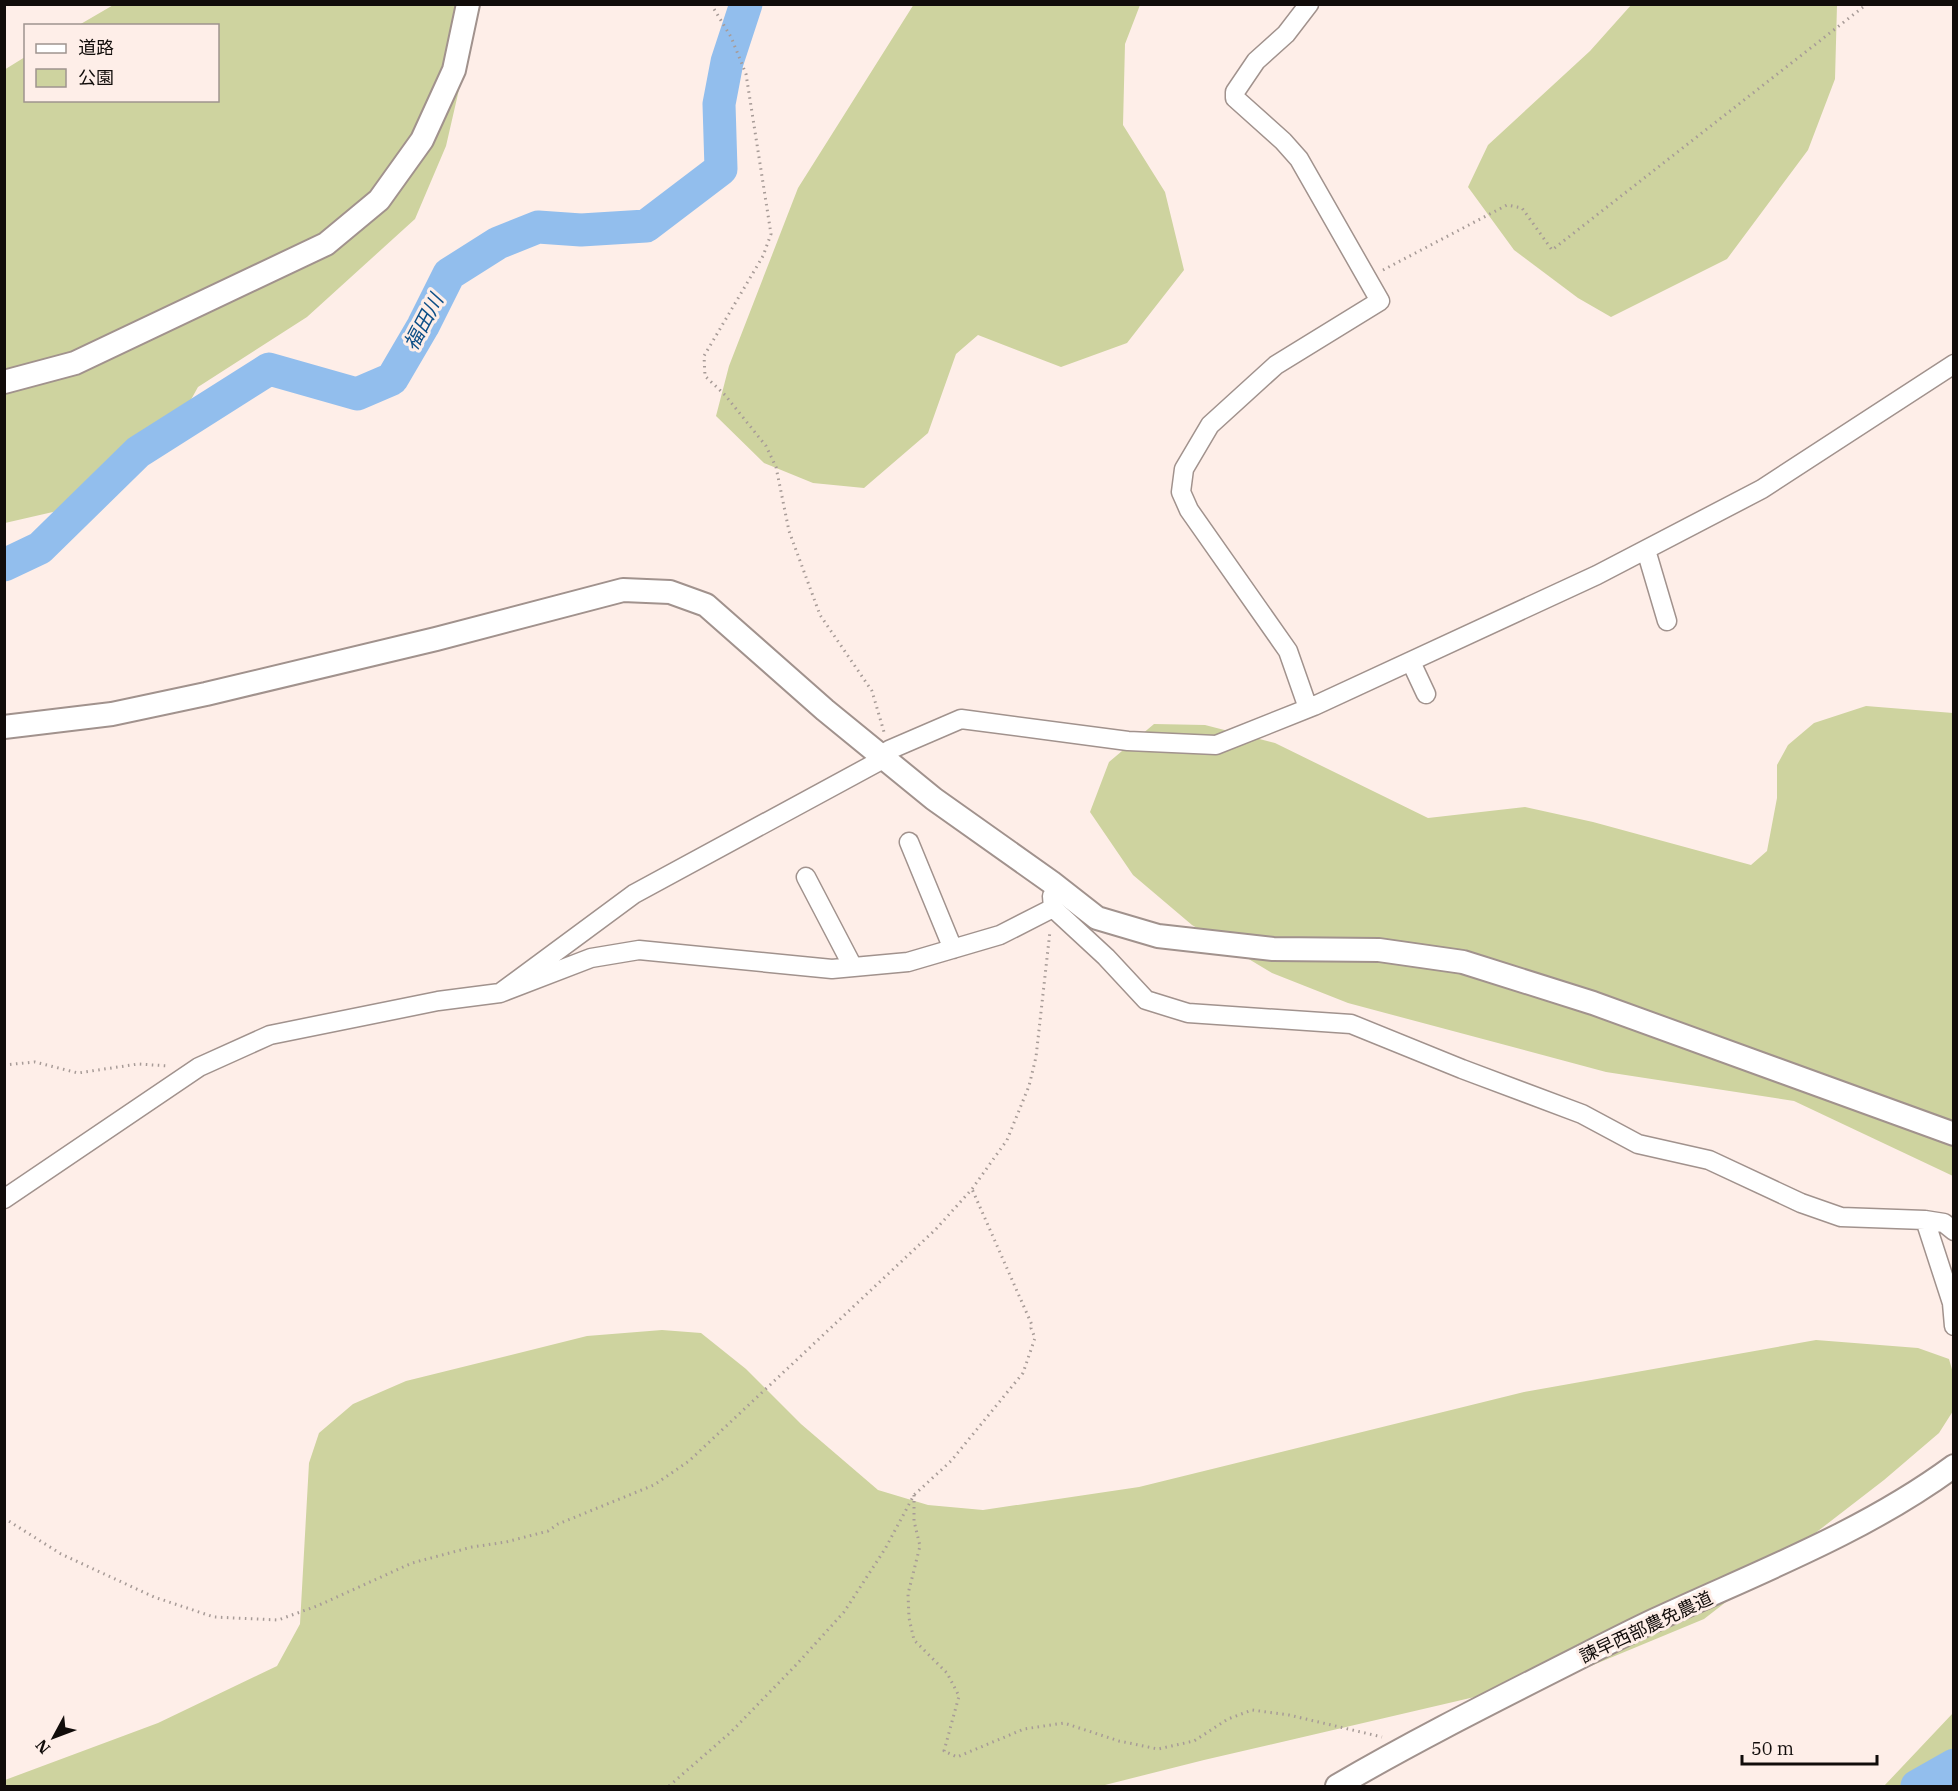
<svg xmlns="http://www.w3.org/2000/svg" width="1958" height="1791" viewBox="0 0 1958 1791" font-family="'IBM Plex Serif','Noto Sans JP',serif">
<style>
.green{fill:#ced39f}
.lines{fill:none;stroke-linecap:round;stroke-linejoin:round}
.river{stroke:#92beed;stroke-width:33}
.minor-casing{stroke:#a1928d;stroke-width:21}
.tertiary-casing{stroke:#a1928d;stroke-width:26}
.path{stroke:#a79b97;stroke-width:3;stroke-dasharray:1.5 4.5;stroke-linecap:butt}
.minor{stroke:#fff;stroke-width:18}
.tertiary{stroke:#fff;stroke-width:22}
.labels{text-anchor:middle;dominant-baseline:central;stroke-width:6;stroke-linejoin:round;paint-order:stroke}
.street-label{font-size:18px;fill:#110c0a;stroke:#feeee8}
.water-label{font-size:20px;font-style:italic;fill:#0e4f87;stroke:#feeee8}
</style>
<rect width="100%" height="100%" fill="#feeee8"/>
<path class="green" d="M115,4l359,1 -8,54 -20,87 -31,73 -108,98 -109,70 -30,54 -89,65 -74,17 -1,-453 21,-13 1,43h192v-74l-139,-1z
M914,4l226,1 -15,39 -2,81 42,67 19,78 -57,73 -66,24 -83,-32 -22,19 -28,79 -64,55 -51,-5 -49,-20 -48,-47 13,-50 69,-178z
M1632,4l205,1 -2,74 -27,71 -81,109 -116,58 -33,-19 -64,-48 -46,-63 20,-42 102,-94z
M1866,706l87,7v463l-159,-75 -188,-29 -258,-69 -76,-30 -80,-48 -59,-50 -43,-63 19,-50 45,-38 51,1 70,18 153,75 97,-11 68,15 158,43 16,-14 10,-53v-33l11,-20 26,-22z
M662,1330l39,3 45,36 55,55 77,66 50,15 55,5 156,-23 385,-95 292,-52 102,8 31,11 4,14v38l-14,22 -55,47 -180,139 -135,56 -365,85 -103,26h-1096v-6l153,-57 119,-57 23,-42 9,-161 10,-30 34,-29 53,-23 181,-45z
M1953,1713v73h-69z"/>
<g class="lines">
<path class="river" d="M4,565l36,-17 98,-96 131,-83 88,25 35,-15 31,-53 26,-52 49,-31 40,-16 43,3 65,-4 75,-57 -2,-65 8,-42 19,-58
M1917,1786l37,-21"/>
<g class="minor-casing">
<path id="minor" d="M1646,550l21,71
M1411,662l15,32
M1308,708l-20,-57 -99,-141 -8,-18 3,-23 26,-44 66,-60 104,-64 -81,-142 -16,-18 -48,-43v-6l21,-31 30,-27 23,-30
M909,842l44,107
M806,877l47,90
M1052,896l1,12 53,49 40,43 42,13 163,11 111,45 120,45 56,30 71,16 92,43 40,14 84,3 19,3 10,8
M500,993l134,-99 251,-136 4,-8 72,-31 167,22 88,4 98,-39 283,-131 165,-86 192,-125
M4,1199l195,-132 71,-32 168,-34 62,-8 91,-35 48,-8 193,19 76,-7 92,-27 53,-27
M1925,1220l27,83 2,23"/>
</g>
<g class="tertiary-casing">
<path id="tertiary" d="M4,382l71,-19 251,-119 53,-44 43,-60 32,-70 14,-66
M4,727l108,-13 94,-20 230,-55 187,-49 47,2 36,13 119,105 109,89 117,83 46,36 61,18 115,13 106,1 84,12 130,41 361,131
M1337,1786c70,-41 143,-78 216,-115 34,-17 68,-35 102,-51 101,-47 208,-87 299,-154"/>
</g>
<path class="path" d="M711,4l20,33 15,37 25,160 -8,22 -59,100 1,20 20,19 41,51 10,21 13,64 31,84 52,76 12,41
M1383,270l124,-65 15,3 30,42 315,-246
M4,1065l31,-3 43,11 60,-9 31,2
M914,1495v26l6,25 -12,48 1,24 5,22 33,33 12,23 -15,55 13,6 67,-28 40,-6 55,18 39,8 36,-8 34,-22 24,-9 37,5 93,22
M4,1518l57,36 93,43 60,20 64,3 39,-14 95,-43 60,-16 34,-5 42,-11 10,-7 96,-39 35,-24 247,-232 36,-40 35,-49 22,-54 7,-29 14,-126
M669,1786l62,-54 65,-67 48,-53 41,-63 29,-54 37,-34 72,-88 12,-35 -4,-10 1,-3 -60,-136"/>
<use href="#minor" class="minor"/>
<use href="#tertiary" class="tertiary"/>
</g>
<g class="labels">
<g class="street-label">
<text transform="translate(1646 1627) rotate(-25)">諫早西部農免農道</text>
</g>
<g class="water-label">
<text transform="translate(423 322) rotate(-62)">福田川</text>
</g>
</g>
<rect width="1958" height="1791" fill="none" stroke="#110c0a" stroke-width="12"/>
<rect x="24" y="24" width="195" height="78" fill="#feeee8" stroke="#9f948f" stroke-width="1.5"/>
<rect x="36" y="44" width="30" height="9" fill="#ffffff" stroke="#9f948f" stroke-width="1.5"/>
<text x="78" y="54" font-size="18" fill="#110c0a">道路</text>
<rect x="36" y="69" width="30" height="18" fill="#ced39f" stroke="#9f948f" stroke-width="1.5"/>
<text x="78" y="84" font-size="18" fill="#110c0a">公園</text>
<g transform="translate(54 1737) rotate(229)" stroke="#feeee8" stroke-width="4.5" paint-order="stroke">
<path d="M0-4.5L10 22L0 15L-10 22Z" fill="#110c0a"/>
<text y="-9" font-size="16" font-weight="bold" text-anchor="middle" fill="#110c0a">N</text>
</g>
<path d="M1742 1755v9h135v-9" fill="none" stroke="#110c0a" stroke-width="3"/>
<text x="1751" y="1755" font-size="18" fill="#110c0a" stroke="#feeee8" stroke-width="4.5" paint-order="stroke">50 m</text>
</svg>
